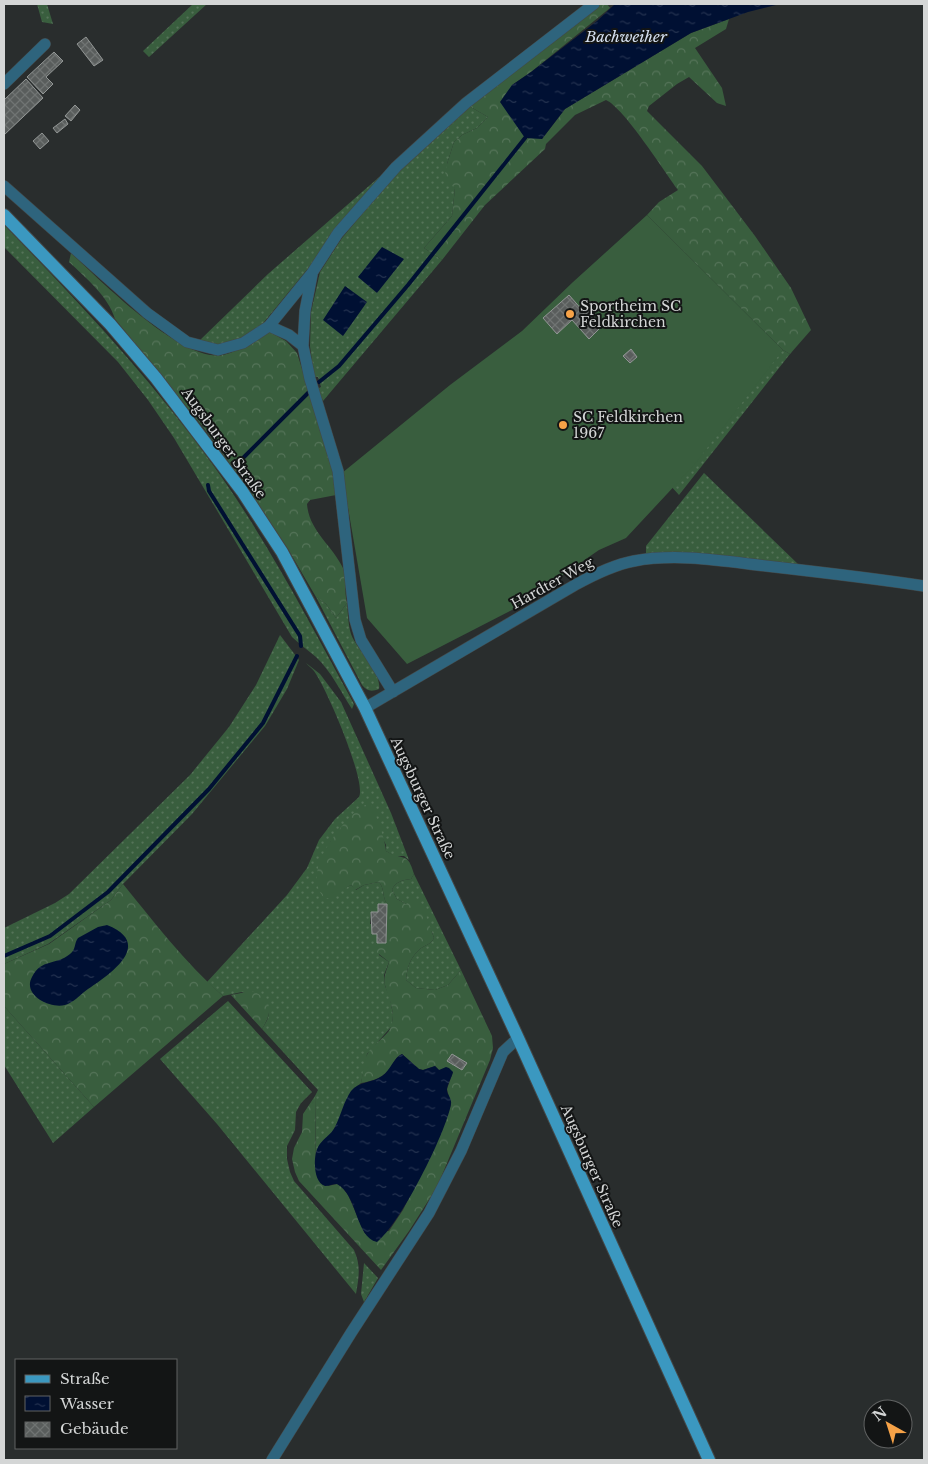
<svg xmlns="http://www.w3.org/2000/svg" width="928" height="1464" viewBox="0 0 928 1464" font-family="'Libre Baskerville',serif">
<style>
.grass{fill:url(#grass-dots)}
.forest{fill:url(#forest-crowns)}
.pitch{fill:#395e3e}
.water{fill:url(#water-ripples)}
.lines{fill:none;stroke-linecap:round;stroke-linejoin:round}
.stream{stroke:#001033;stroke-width:4}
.building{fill:url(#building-cross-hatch);stroke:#929695}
.minor-casing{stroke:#444848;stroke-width:12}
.major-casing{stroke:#444848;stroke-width:14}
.minor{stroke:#2e647d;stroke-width:11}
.major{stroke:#3b98c0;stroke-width:12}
.poi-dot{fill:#f6a247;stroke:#131515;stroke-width:2}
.labels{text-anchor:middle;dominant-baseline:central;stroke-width:4;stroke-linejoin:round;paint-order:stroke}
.poi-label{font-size:14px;fill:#d4d6d6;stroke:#131515;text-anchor:start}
.street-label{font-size:14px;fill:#d4d6d6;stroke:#131515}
.water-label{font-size:15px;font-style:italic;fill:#d6e1f1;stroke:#131515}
</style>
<defs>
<pattern id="grass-dots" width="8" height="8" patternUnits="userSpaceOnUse" patternTransform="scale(1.25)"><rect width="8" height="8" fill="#395e3e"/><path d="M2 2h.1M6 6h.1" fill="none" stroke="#557459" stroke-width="1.8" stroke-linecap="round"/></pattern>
<pattern id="forest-crowns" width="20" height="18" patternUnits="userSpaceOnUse" patternTransform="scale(1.25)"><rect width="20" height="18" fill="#395e3e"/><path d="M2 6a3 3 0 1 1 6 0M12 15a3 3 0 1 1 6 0" fill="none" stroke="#557459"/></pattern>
<pattern id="water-ripples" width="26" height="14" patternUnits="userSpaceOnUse" patternTransform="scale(1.25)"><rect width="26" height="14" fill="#001033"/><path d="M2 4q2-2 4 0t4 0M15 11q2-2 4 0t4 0" fill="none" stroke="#243250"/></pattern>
<pattern id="building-cross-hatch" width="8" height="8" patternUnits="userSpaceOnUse" patternTransform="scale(1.25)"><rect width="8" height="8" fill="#595d5c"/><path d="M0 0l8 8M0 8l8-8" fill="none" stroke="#707473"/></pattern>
</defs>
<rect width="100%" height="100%" fill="#292d2d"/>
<path class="grass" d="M37,4h10l6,20 -11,-2z
M193,4h14l-58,53 -6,-6z
M469,106l19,11 -11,11 -15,7 -8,7 -7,22 8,24 -3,28 -28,32 18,12 -119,141 -6,-12 4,-2 -3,-10h-4l-4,-31 1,-34 9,-40 22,-34 57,-68z
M393,165l-133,162 -18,12 -24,6 -19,-4 69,-67z
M4,225c74,76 147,154 209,240 54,75 97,158 141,239l-2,5c-11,-17 -21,-38 -36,-52 -8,-7 -17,-13 -24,-20l-118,-199 -26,-38 -30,-38 -114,-115z
M783,350l7,4 -111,141 -9,-10 93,-121z
M704,473l95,92 -149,-10 -4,-2v-7z
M316,597l10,7 10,14 11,-15c1,9 1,21 4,31 6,16 31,38 28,55 -8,3 -12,2 -17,-4z
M280,635l19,25 -12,29 -22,37 -73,88 -69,70 -12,16 -63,44 -44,20v-36l51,-25 14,-9 121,-119 39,-48 27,-42z
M306,663l14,11 21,28 50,111 18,47 -5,-4h-10l-8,-5v-6l-4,-8 -51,4 -12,26 22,23 10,-5 5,5 8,-5 15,-3c6,7 3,15 8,22h-9v8h-7l-1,12h3l-1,10h5l2,21 10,7 -5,13 1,11 5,12 3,17 -1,11 -25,28 -6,29 -5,4 -23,44 -17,21 -1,-56 3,-6 -56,-61c7,-11 9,-16 4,-28l-24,-9 -19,4 -16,-14 80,-87 20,-27 12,-28 16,-21 24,-22c8,-15 -33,-110 -45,-126 -2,-3 -6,-5 -8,-8z
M414,874l47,96 -13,15 -13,5 -19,-2 -10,-8c1,-12 4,-22 13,-30 5,-5 12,-5 15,-12l-2,-6 -26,-28 -9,-5 -5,-9c3,-8 10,-10 19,-11z
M228,1001l84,91 -11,11 -5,9 -1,18 -8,16v13l3,13 4,9 60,69c7,16 5,26 2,44l-139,-170 -57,-65z
M4,1006l90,101 -41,36 -49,-78z
M364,1263l14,15 -14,24 -3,-8z"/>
<path class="forest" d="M601,4h6l3,4 -79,64 -19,13 30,54 23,-30 126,-76 38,-14 -3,10 -31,19 27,40 4,18 -9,-3 -28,-26 -12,7 -28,22 -2,5 55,55 53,70 36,52 20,42 -21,24 -7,-4 -136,-135 12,-13 19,-12c-14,-19 -54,-82 -72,-90l-31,15 -29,29 -1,5 -60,56 -43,55 -18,-12 28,-32 3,-28 -11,-8 3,-16 7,-22 8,-7 15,-7 11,-11 -19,-11z
M71,253c29,27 111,110 152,102 18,-4 31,-17 47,-23l16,9 11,12 37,118 2,24 -26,5 -3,4c2,27 25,41 36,64 4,10 1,24 4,35l-11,15 -10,-14 -10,-7 -28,-48 -41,-62 -44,-60 -88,-108c-7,-23 -29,-41 -46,-57z
M362,805h9c5,9 15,37 15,46 17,11 21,-1 28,23l-3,5c-9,1 -16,3 -19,11l5,9 9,5 7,-5 9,5 12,34c-3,7 -10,7 -15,12 -9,8 -12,18 -13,30l10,8 19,2 13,-5 13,-15 31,66 1,12 -3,12 -53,127 -28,44 -28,39 -82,-89 -4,-9 -3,-13 2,-11 8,-16 1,-18 12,-18 1,75 12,15 9,-2 4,2 7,9 17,39 24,-3 14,-21 38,-77 10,-28 -4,-16 6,-17 -14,-2 -4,-4 -12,4 -4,-1 -17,-15c-6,3 -7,6 -10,12 -7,11 -19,15 -31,17 2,-8 2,-23 7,-30 6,-11 22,-17 24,-30 3,-15 -4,-25 -7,-38 -2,-9 2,-15 4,-23l-14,-11 2,-8 9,-1 1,-38c-5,-7 -2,-15 -8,-22l-15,3 -9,5 -4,-5 -22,13h-5c-24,-29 18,-74 38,-93z
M123,884c32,39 62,79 100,112l-129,111 -90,-101v-42l45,-20 62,-44z
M251,991c22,6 22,21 11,38l-31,-34z"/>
<path class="pitch" d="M647,215l136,135 -89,115 -68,73 -27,12 -87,60 -105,54 -40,-46 -25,-145 108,-88 72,-54 51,-49z"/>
<path class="water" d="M615,4h165l-32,8 -57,21 -126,76 -23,30 -17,-1 -25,-36 12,-17 19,-13 66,-51z
M382,247l22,12 -27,34 -19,-16z
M345,286l22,16 -24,34 -20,-16z
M107,925c48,19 2,50 -19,64 -7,5 -15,14 -23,16 -15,4 -43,-10 -33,-28 10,-19 23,-11 38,-23 6,-4 4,-11 8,-16l20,-11z
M402,1054l17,15 4,1 12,-4 4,4 7,-3 3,1 4,4c-1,5 -6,13 -6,18 0,5 5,8 4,14 -5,29 -51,121 -74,138 -22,-5 -19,-47 -40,-58 -4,0 -8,2 -12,2 -12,-3 -12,-30 -7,-39 4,-8 13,-12 17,-20 6,-12 9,-26 16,-36 8,-10 21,-8 31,-15 9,-6 11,-18 20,-22z"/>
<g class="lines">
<path class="stream" d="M319,382l20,-16 69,-81 117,-147
M242,459l67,-67
M208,485l1,6 91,145 1,10
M4,956l46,-20 58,-44 101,-103 54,-66 34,-67"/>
</g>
<path class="building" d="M86,37l17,23 -9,6 -17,-22z
M54,52l9,9 -17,16 7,7 -10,10 -16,-17z
M26,79l17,19 -39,37v-35z
M75,105l5,5 -9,11 -6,-5z
M65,119l3,5 -11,9 -4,-5z
M42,133l7,8 -9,8 -7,-8z
M569,295l14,16 3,-3 16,18 -13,13 -17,-19 -15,14 -14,-16z
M631,349l6,8 -7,6 -7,-7z
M378,904h9l-1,39h-9v-9h-5l-1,-22h7z
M452,1054l15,9 -5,7 -15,-9z"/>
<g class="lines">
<g class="minor-casing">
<path id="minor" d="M4,84l41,-40
M4,186l143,127 40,29 31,8 25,-7 26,-17 43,-53 26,-40 58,-66 70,-64 128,-99
M312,275l-7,36 -2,35 7,33 28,92 17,149 6,20 32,52
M269,326l20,9 14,11
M365,708l210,-123c18,-10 38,-20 59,-24 43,-8 89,0 132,5 53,6 106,12 158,20
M272,1460l79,-127 78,-120 32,-62 42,-99 15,-14"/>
</g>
<g class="major-casing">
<path id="major" d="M4,215l106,109 46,54 86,113 40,61 83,156 153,330 191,422"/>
</g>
<use href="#minor" class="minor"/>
<use href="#major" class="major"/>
</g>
<g class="poi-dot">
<circle cx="570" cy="314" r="5"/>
<circle cx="563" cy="425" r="5"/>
</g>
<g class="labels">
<g class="poi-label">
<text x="580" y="306">Sportheim SC<tspan x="580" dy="16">Feldkirchen</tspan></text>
<text x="573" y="417">SC Feldkirchen<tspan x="573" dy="16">1967</tspan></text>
</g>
<g class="street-label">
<text transform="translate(224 443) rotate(54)">Augsburger Straße</text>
<text transform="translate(552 583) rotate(-29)">Hardter Weg</text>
<text transform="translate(423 798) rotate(65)">Augsburger Straße</text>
<text transform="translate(592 1166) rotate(66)">Augsburger Straße</text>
</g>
<g class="water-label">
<text x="626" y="36">Bachweiher</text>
</g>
</g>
<rect width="928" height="1464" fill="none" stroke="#d4d6d6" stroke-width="10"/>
<rect x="15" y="1359" width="162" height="90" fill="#131515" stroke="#606262"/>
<rect x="25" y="1375" width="25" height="8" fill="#3b98c0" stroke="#606262"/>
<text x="60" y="1384" font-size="15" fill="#d4d6d6">Straße</text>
<rect x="25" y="1396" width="25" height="15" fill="url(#water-ripples)" stroke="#606262"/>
<text x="60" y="1409" font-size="15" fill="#d4d6d6">Wasser</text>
<rect x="25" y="1422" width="25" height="15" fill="url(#building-cross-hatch)" stroke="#606262"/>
<text x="60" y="1434" font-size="15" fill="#d4d6d6">Gebäude</text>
<g transform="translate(888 1424) rotate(321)"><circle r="24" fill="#131515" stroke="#606262"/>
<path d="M0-4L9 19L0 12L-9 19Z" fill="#f6a247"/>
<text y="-8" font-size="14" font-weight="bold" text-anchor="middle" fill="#d4d6d6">N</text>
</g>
</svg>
